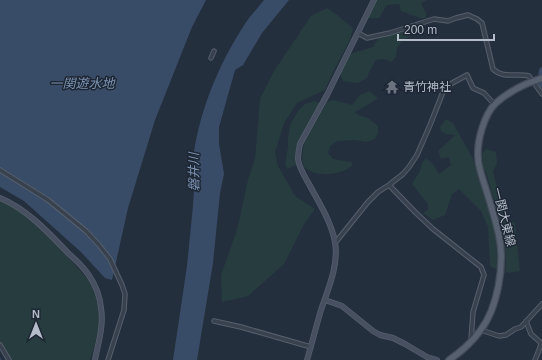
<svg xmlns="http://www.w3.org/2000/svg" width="542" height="360" viewBox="0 0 542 360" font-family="Arial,'Noto Sans JP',sans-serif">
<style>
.green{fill:#263c3f}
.water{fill:#394c67}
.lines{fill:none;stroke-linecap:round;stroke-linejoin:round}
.stream{stroke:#394c67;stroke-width:1}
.river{stroke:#394c67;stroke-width:5.5}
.street-casing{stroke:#565f6c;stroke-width:5.5}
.secondary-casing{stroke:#565f6c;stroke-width:6}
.primary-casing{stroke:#414a57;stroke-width:8}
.street{stroke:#38414e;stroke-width:3.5}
.secondary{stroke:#465061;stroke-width:4.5}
.primary{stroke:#56606e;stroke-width:5.5}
.primary-bridge-casing{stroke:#414a57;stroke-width:8;stroke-linecap:butt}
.primary-bridge{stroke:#56606e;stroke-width:5.5}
.labels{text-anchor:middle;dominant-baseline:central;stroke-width:3;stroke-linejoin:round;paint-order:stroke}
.poi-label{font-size:12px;fill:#b4bcc9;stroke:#1d2633;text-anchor:start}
.street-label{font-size:12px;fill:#b4bcc9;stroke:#1d2633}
.water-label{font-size:13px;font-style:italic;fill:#7c92b1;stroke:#1d2633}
</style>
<rect width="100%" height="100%" fill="#242f3e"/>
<path class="green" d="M376,0h51l-6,3 5,10v5h-6l-19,-7 -2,-7 -12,1 -8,13h-12z
M327,8l10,7 16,13 -3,12 -15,28 -10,22 -28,13 -13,20 -9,30 3,13 17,30 20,13 -11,15 -20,40 -36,32 -26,6 -1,-27 16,-45 11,-50 7,-21 5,-60 14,-28 37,-55z
M413,28l1,3 -3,5 -9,5 -5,7 -1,9 -5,5 -7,-3 -8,1 -6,10 -3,8 -9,5 -15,-2 -3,-7 10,-20 23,-7 5,-8z
M369,91l9,7 -7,5 -16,9 3,3 10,3 10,8v6l-3,7 -9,3 -10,-2 -19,1 -7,5 -2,7 5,6 18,3 2,3c-9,8 -25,11 -37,8 -4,-1 -9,-4 -12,-6l-2,-10 2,-13 23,-42 7,-2 18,5 8,-10z
M315,101l6,3 -23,40 -3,11 1,10 -9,4 -2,-5 3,-17v-9l2,-13 8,-14 7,-7z
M446,119l7,4 20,36 27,86v26l-10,-5 -2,-39 -7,-16 -22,-22 -7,5 -7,21 -12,5 -10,-7 5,-3v-6l-16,-20 8,-13 2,-8 4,-5 7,6 6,10 12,-9 -2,-8 -8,2 -3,-8 17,-16 -9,-1 -5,-3 -1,-4z
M486,149l10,3 1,11 -4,9 12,46 10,5 5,48 -12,2 -3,-2c4,-28 -11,-71 -19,-99l-3,-5 -1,-13z
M0,200c30,14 55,42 76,66 5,6 10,11 14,17 4,6 9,24 9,32 1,15 -5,31 -9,45h-80l-10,-19z"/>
<path class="water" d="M0,0h206l-14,27 -37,93 -27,88 -16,72 -7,-2 -24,-26 -57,-51 -24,-14z
M264,0h25l-27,33 -19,32 -8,5 -16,57v17l5,30 -4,19 -7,70 -16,97h-24l14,-94 6,-60 2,-32 -3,-5c4,-50 25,-103 53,-145 5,-8 13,-16 19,-24z"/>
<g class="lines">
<path class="stream" d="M0,358l1,2"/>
<path class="river" d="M542,70l-2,9 2,6"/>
<g class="street-casing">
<path id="street" d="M358,33l9,5 23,-5 44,-14 14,2 8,-3 12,-3 9,4 5,4 11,46c10,10 23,4 36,7l13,18
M211,58l3,-7
M0,170l48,30 38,31 13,14 11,14 12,26 3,9 -1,16 -16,50
M389,185l26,27 18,17 48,38 3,8 -11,37 -2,28
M335,243l33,-41 10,-10 11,-7 14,-11 6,-7 8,-12 13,-30 15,-38 22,-12 6,13 11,5 10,11
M214,321l27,6 70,20
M526,321l5,13 9,8 1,3 -6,15
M481,330l18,6 7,-1 9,-6 6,-2 21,-23
M0,345l9,15"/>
</g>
<g class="secondary-casing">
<path id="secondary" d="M0,198c27,11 49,35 69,56 7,6 14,13 19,20 7,10 12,23 13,34 3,18 -3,35 -6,52
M325,300l17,6 31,25 7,4 13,3 12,6 22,13 10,3
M307,360c5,-17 9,-33 14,-50 7,-21 18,-45 14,-68 -4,-21 -16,-39 -26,-58 -4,-7 -10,-16 -11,-25 0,-5 1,-10 2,-15l27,-49 47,-95"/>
</g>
<g class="primary-casing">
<path id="primary" d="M449,360c12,-8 22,-17 31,-29 18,-23 25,-67 19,-95 -4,-19 -10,-37 -16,-56 -2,-7 -5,-15 -5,-23 -1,-16 6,-43 18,-54 9,-8 19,-14 30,-19"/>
</g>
<use href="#street" class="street"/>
<use href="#secondary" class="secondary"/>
<use href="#primary" class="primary"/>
<g class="primary-bridge-casing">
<path id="primary-bridge" d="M526,84l16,-6"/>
</g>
<use href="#primary-bridge" class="primary-bridge"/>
</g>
<defs>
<g id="temple-bare" transform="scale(1.08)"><path d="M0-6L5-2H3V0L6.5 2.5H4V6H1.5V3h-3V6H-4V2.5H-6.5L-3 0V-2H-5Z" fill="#6b7280" stroke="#1d2633" stroke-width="2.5" paint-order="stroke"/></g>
</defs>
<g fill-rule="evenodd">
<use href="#temple-bare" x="392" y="87"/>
</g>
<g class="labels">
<g class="poi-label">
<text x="403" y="87">青竹神社</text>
</g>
<g class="street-label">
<text transform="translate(504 217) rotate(76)">一関大東線</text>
</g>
<g class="water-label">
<text x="82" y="83">一関遊水地</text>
<text transform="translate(194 172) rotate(-91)">磐井川</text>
</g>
</g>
<g transform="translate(36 324)" stroke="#1d2633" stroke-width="3" paint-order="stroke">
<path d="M0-3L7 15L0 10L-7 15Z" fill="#b4bcc9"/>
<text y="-6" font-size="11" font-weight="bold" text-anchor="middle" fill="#b4bcc9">N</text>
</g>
<path d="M398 34v6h96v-6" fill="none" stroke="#b4bcc9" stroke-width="2"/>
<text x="404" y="34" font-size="12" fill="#b4bcc9" stroke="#1d2633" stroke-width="3" paint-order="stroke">200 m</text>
</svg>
